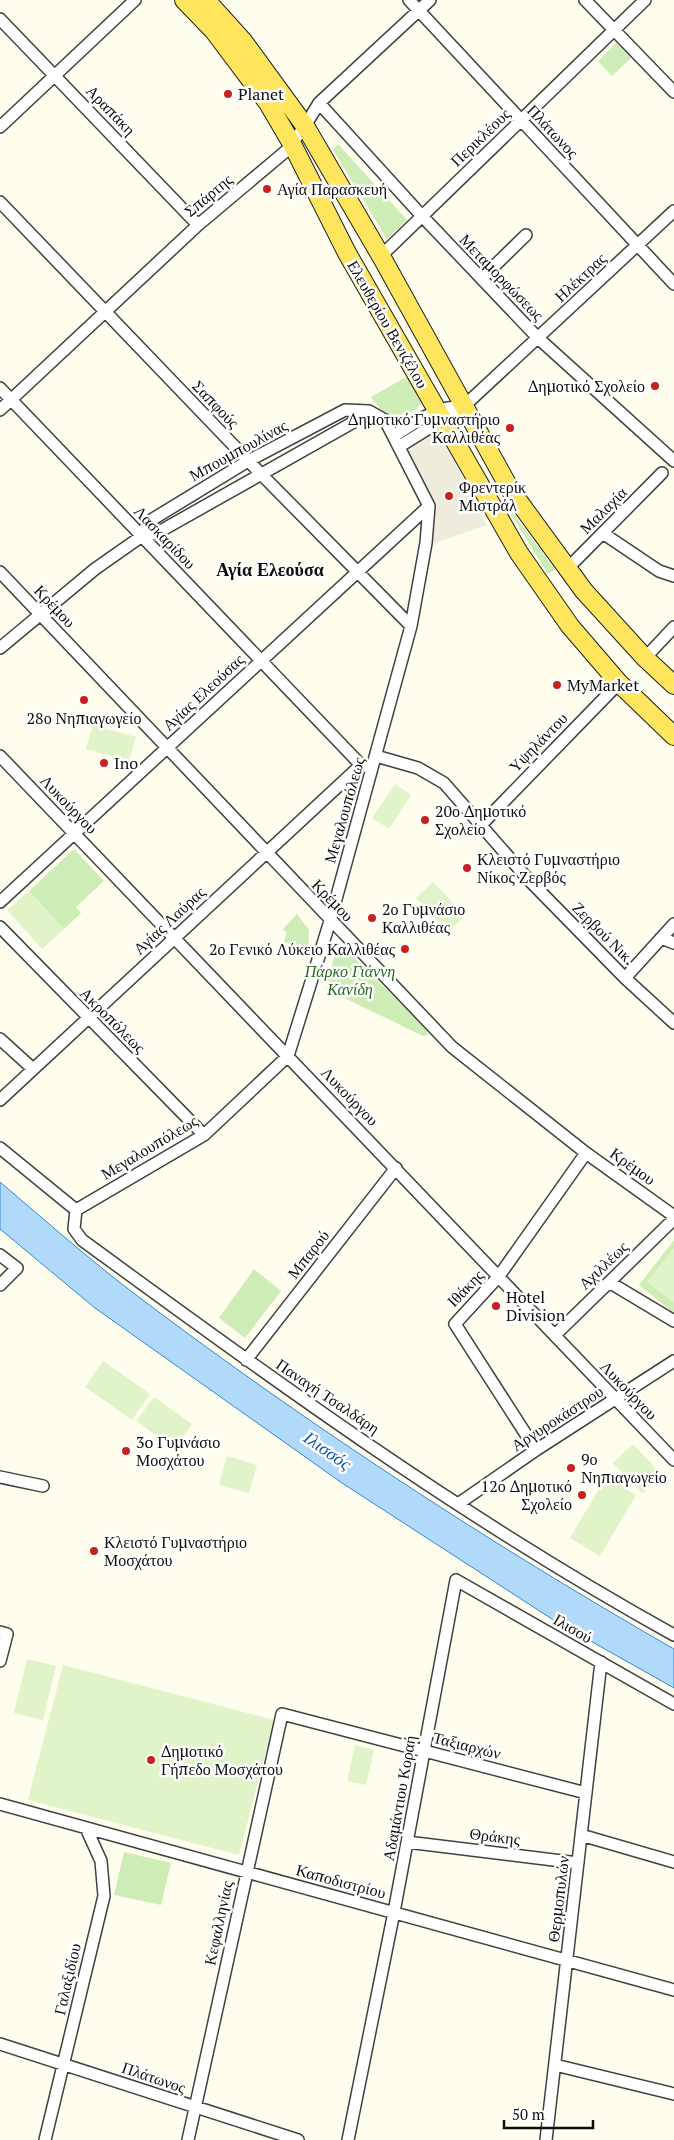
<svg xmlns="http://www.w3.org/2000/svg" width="674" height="2140" viewBox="0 0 674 2140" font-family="'PT Serif',serif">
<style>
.green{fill:#ceecb5}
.pitch{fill:#e1f3c8}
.plaza{fill:#f0ecdd}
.water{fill:#b0d9fa;stroke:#3288d5}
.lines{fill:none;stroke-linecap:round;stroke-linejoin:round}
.minor-casing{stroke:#414141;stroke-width:14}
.primary-casing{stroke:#1f1f1f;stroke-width:20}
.minor{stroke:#fff;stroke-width:11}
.primary{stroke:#ffe45e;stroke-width:18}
.poi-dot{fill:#c6211d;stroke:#fff;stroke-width:2}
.labels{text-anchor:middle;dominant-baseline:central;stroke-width:5;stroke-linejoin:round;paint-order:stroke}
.poi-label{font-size:16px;fill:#0e0e0e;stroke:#fff;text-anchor:start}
.street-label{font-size:16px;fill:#0e0e0e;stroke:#fff}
.park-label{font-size:16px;font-style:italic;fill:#246a1a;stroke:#fff}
.neighbourhood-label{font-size:18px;font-weight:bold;fill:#0e0e0e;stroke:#fff}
.water-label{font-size:18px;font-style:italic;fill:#0f5aa7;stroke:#fff}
</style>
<rect width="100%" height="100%" fill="#fffdee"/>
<path class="green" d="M616,43l15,15 -19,18 -14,-15z
M338,144l69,76 -20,19 -54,-89z
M408,376l14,27c-6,8 -18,15 -28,15l-15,-10 -8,-11z
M505,502l50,68 -7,4 -44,-71z
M74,849l30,32 -28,26 5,6 -17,16 -35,-38z
M297,914l12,16 -1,18 -24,-6 3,-10 -5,-2z
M340,947l4,1 83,81 1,6 -5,1 -97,-47 9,-36z
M674,1240v73l-35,-28z
M254,1269l27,22 -36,47 -26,-20z
M124,1852l47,11 -10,42 -47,-10z"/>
<path class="pitch" d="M93,725l43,12 -7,24 -43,-12z
M395,784l16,11 -22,34 -17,-11z
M433,882l32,33 -16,17 -33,-34z
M29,891l35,38 -22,20 -35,-39z
M674,1248v53l-1,1 -26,-20z
M103,1361l47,33 -18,26 -47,-33z
M154,1397l38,27 -17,25 -39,-28z
M633,1444l29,31 -20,18 -29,-30z
M227,1456l30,9 -8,28 -30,-8z
M606,1477l30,18 -36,61 -30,-18z
M27,1659l29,7 -13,54 -29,-7z
M63,1665l211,55 -35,135 -211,-55z
M355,1745l19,5 -8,35 -19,-4z"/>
<path class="plaza" d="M436,426l51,99 -58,20 3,-40 -29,-57z"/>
<path class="water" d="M0,1182c46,39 91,79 140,116 170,128 349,245 534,351v39l-119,-67 -213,-138 -247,-175 -95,-79z"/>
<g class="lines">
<g class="minor-casing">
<path id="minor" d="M409,0l265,284
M585,0l89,92
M0,19l198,206
M319,103l103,113 116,122 136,123
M0,127l135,-127
M0,202l261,272 150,152
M381,256l264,-256
M482,278l44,-43
M0,388l361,377 11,3
M0,410l198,-185 88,-74 19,-25 14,-23 111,-103
M394,436c21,-13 43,-31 69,-29
M400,446l63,-39 211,-196
M604,534l55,37 15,5
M567,569l95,-96
M0,572l452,475 134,106 88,63
M0,648l95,-79 47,-33 15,-3 195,-110 10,-11
M645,658l29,-31
M0,756l674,704
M376,756l42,12 26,15 83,95 98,100 49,45
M481,825l138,-142
M0,902l429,-396
M0,927l204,208
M661,938l13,5
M625,978l49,-54
M0,1039l33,30
M0,1100l361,-335
M0,1148l76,62
M76,1210l128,-75 84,-79 42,-135 81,-295 15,-83 3,-37 -44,-86 -16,-9 -24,-1 -97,51 -100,61 -6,14
M76,1210l-2,19 8,11c191,140 384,280 592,395
M0,1255l17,13 -17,17
M609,1282l65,39
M555,1335l119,-116
M246,1360l150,-192
M536,1450l-81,-126 44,-48 87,-123
M0,1477l43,9
M458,1504l78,-54 138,-89
M0,1632l7,2 -7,27
M0,1804l674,186
M581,1835l93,27
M407,1842l171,21
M0,2044l298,96
M555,2065l119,29
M45,2140l59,-244 -3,-35 -15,-33
M188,2140l94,-426 304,79
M348,2140l46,-228 62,-332 218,124
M546,2140l55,-478"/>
</g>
<g class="primary-casing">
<path id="primary" d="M184,0l30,31 54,72 24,41 55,109 172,300 51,73 49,57 55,53
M206,0l37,41 62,85 76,130 130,235 73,100 61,67 29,27"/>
</g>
<use href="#minor" class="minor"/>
<use href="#primary" class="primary"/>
</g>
<g class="poi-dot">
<circle cx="228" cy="94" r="5"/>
<circle cx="267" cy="189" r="5"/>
<circle cx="655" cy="386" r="5"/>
<circle cx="510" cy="428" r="5"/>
<circle cx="449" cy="496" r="5"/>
<circle cx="557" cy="685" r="5"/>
<circle cx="84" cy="700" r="5"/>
<circle cx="104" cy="763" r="5"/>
<circle cx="425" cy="820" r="5"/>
<circle cx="467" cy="868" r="5"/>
<circle cx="372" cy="918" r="5"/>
<circle cx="405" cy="949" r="5"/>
<circle cx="496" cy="1306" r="5"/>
<circle cx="126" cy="1451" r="5"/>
<circle cx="571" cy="1468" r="5"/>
<circle cx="582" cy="1495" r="5"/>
<circle cx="94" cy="1551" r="5"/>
<circle cx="151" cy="1760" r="5"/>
</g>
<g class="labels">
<g class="poi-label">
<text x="238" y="94">Planet</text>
<text x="277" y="189">Αγία Παρασκευή</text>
<text x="645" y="386" text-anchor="end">Δημοτικό Σχολείο</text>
<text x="500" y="419" text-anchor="end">Δημοτικό Γυμναστήριο<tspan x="500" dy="18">Καλλιθέας</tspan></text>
<text x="459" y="487">Φρεντερίκ<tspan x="459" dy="18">Μιστράλ</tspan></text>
<text x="567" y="685">MyMarket</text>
<text x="84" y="718" text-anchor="middle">28ο Νηπιαγωγείο</text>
<text x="114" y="763">Ino</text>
<text x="435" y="811">20ο Δημοτικό<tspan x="435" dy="18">Σχολείο</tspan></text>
<text x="477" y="859">Κλειστό Γυμναστήριο<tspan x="477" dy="18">Νίκος Ζερβός</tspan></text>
<text x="382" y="909">2ο Γυμνάσιο<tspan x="382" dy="18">Καλλιθέας</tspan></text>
<text x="395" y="949" text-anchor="end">2ο Γενικό Λύκειο Καλλιθέας</text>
<text x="506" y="1297">Hotel<tspan x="506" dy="18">Division</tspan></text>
<text x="136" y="1442">3o Γυμνάσιο<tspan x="136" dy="18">Μοσχάτου</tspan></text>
<text x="581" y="1459">9ο<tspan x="581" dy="18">Νηπιαγωγείο</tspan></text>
<text x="572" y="1486" text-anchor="end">12ο Δημοτικό<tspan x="572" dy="18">Σχολείο</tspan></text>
<text x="104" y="1542">Κλειστό Γυμναστήριο<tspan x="104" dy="18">Μοσχάτου</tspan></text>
<text x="161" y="1751">Δημοτικό<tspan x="161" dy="18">Γήπεδο Μοσχάτου</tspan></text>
</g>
<g class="street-label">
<text transform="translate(111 110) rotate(46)">Αραπάκη</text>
<text transform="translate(553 131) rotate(47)">Πλάτωνος</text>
<text transform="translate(480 137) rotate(-44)">Περικλέους</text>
<text transform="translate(208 195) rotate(-40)">Σπάρτης</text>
<text transform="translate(502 277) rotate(46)">Μεταμορφώσεως</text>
<text transform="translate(580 277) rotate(-43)">Ηλέκτρας</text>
<text transform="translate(388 324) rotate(60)">Ελευθερίου Βενιζέλου</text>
<text transform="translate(216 404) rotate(46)">Σαπφούς</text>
<text transform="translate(238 450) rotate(-29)">Μπουμπουλίνας</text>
<text transform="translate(603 510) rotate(-45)">Μαλαχία</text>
<text transform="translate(165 537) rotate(46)">Λασκαρίδου</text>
<text transform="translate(55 606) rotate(47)">Κρέμου</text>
<text transform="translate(203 692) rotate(-43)">Αγίας Ελεούσας</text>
<text transform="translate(538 742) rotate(-46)">Υψηλάντου</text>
<text transform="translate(69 804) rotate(46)">Λυκούργου</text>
<text transform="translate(344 810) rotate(-74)">Μεγαλουπόλεως</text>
<text transform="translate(333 900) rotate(46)">Κρέμου</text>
<text transform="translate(169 920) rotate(-43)">Αγίας Λαύρας</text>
<text transform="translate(604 933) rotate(45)">Ζερβού Νικ.</text>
<text transform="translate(113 1020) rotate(45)">Ακροπόλεως</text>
<text transform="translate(350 1096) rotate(46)">Λυκούργου</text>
<text transform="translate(149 1147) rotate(-31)">Μεγαλουπόλεως</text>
<text transform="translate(633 1166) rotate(36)">Κρέμου</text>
<text transform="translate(308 1254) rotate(-52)">Μπαρού</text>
<text transform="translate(603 1265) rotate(-44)">Αχιλλέως</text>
<text transform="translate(465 1288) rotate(-46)">Ιθάκης</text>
<text transform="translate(629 1390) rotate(46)">Λυκούργου</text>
<text transform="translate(328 1396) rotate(34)">Παναγή Τσαλδάρη</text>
<text transform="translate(557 1418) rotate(-33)">Αργυροκάστρου</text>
<text transform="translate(573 1628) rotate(30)">Ιλισού</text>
<text transform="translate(467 1745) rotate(14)">Ταξιαρχών</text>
<text transform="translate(399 1798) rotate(-80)">Αδαμάντιου Κοραή</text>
<text transform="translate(495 1836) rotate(7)">Θράκης</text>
<text transform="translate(341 1881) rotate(15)">Καποδιστρίου</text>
<text transform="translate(558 1899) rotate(-83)">Θερμοπυλών</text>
<text transform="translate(218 1923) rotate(-78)">Κεφαλληνίας</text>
<text transform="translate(67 1979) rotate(-77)">Γαλαξιδίου</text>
<text transform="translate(154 2077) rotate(19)">Πλάτωνος</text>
</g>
<g class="park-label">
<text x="350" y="971">Πάρκο Γιάννη<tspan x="350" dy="18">Κανίδη</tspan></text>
</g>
<g class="neighbourhood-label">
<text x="270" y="569">Αγία Ελεούσα</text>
</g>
<g class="water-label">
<text transform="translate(328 1450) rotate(35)">Ιλισσός</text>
</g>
</g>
<path d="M504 2120v8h89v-8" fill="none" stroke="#0e0e0e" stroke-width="2.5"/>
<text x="512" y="2120" font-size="15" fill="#0e0e0e" stroke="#ffffff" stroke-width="4" paint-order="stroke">50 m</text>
</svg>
